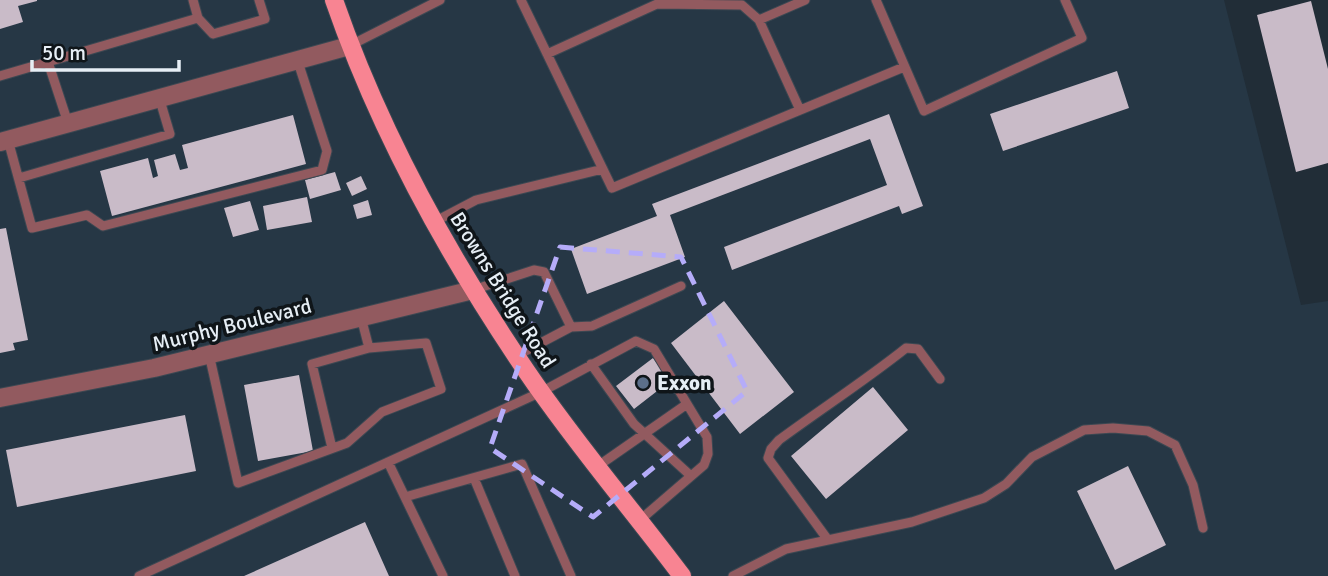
<svg xmlns="http://www.w3.org/2000/svg" width="1328" height="576" viewBox="0 0 1328 576" font-family="Signika,sans-serif">
<style>
.built{fill:#263745}
.building{fill:#c9bbc8}
.lines{fill:none;stroke-linecap:round;stroke-linejoin:round}
.lane-casing{stroke:#3d4852;stroke-width:11}
.street-casing{stroke:#3d4852;stroke-width:20}
.primary-casing{stroke:#3d4852;stroke-width:20}
.lane{stroke:#925a5f;stroke-width:9}
.street{stroke:#925a5f;stroke-width:18}
.primary{stroke:#f88492;stroke-width:18}
.marked{fill:none;stroke:#b5acf9;stroke-width:5;stroke-dasharray:14 9;stroke-linejoin:round}
.service-dot{fill:#5c6f8a;stroke:#0f1519;stroke-width:2.5}
.labels{text-anchor:middle;dominant-baseline:central;stroke-width:7;stroke-linejoin:round;paint-order:stroke}
.street-label{font-size:21px;fill:#e6eef5;stroke:#0f1519}
.poi-label{font-size:21px;font-weight:bold;fill:#e6eef5;stroke:#0f1519;text-anchor:start}
</style>
<rect width="100%" height="100%" fill="#212d37"/>
<path class="built" d="M0,0h1224l77,305 27,-4v275h-1328z"/>
<path class="building" d="M0,0h37v1l-19,5 5,16 -23,7z
M1311,1l17,68v94l-32,9 -39,-157z
M1117,71l12,37 -126,43 -13,-37z
M889,114l34,92 -21,8 -3,-8 -167,64 -8,-23 163,-62 -17,-46 -200,76 15,42 -98,37 -16,-45 86,-33 -5,-12z
M293,115l13,49 -194,52 -12,-45 48,-13 5,20 5,-2 -4,-16 21,-6 5,16 8,-2 -6,-23z
M335,172l6,18 -31,9 -5,-19z
M361,176l6,13 -15,7 -6,-13z
M307,197l5,25 -45,8 -4,-24z
M368,200l4,15 -15,4 -4,-14z
M250,201l9,29 -26,7 -9,-29z
M6,228l22,112 -15,3 2,7 -15,3v-124z
M724,301l70,91 -54,42 -69,-91z
M653,358l17,23 -36,28 -18,-23z
M299,375l14,76 -55,10 -14,-76z
M873,387l35,43 -82,69 -35,-43z
M185,415l11,56 -179,36 -11,-57z
M1128,466l38,79 -51,25 -38,-79z
M365,522l24,54h-145z"/>
<g class="lines">
<g class="lane-casing">
<path id="lane" d="M521,0l91,188 292,-121
M876,0l48,111 158,-73 -17,-38
M198,18l15,16 52,-15 -6,-19
M759,20l46,-20
M349,46l91,-46
M547,54l110,-50 85,1 17,15 41,90
M48,62l20,61
M0,76l198,-58 -5,-18
M8,140l24,88 55,-13 16,11 219,-56 5,-19 -30,-92
M19,178l151,-44 -11,-37
M434,222l42,-22 127,-31
M473,290l61,-20 10,2 27,55 -55,29
M361,317l8,31
M571,327l21,-1 89,-40
M209,354l29,129 109,-40 35,-31 59,-23 -15,-46 -57,5 -57,16 20,84
M591,364l43,60 57,52
M388,462l55,114
M598,466l89,-62
M474,478l41,98
M405,497l117,-33 49,112
M828,540l-60,-82 3,-9 8,-9c42,-31 87,-60 127,-92l12,1 22,30
M139,576l402,-184 95,-51 18,8 53,88 1,17 -4,11 -64,55
M733,576l53,-27 126,-27 72,-24 22,-14 26,-27 52,-27 29,-2 35,3 27,14 18,40 10,43"/>
</g>
<g class="street-casing">
<path id="street" d="M0,142l349,-96
M0,398l154,-30 319,-78"/>
</g>
<g class="primary-casing">
<path id="primary" d="M334,0c46,133 114,256 193,372 48,71 104,136 155,204"/>
</g>
<use href="#lane" class="lane"/>
<use href="#street" class="street"/>
<use href="#primary" class="primary"/>
</g>
<path class="marked" d="M560,247l121,10 66,134 -154,126 -103,-69z"/>
<circle class="service-dot" cx="643" cy="383" r="7"/>
<g class="labels">
<g class="street-label">
<text transform="translate(503 290) rotate(58)">Browns Bridge Road</text>
<text transform="translate(232 325) rotate(-14)">Murphy Boulevard</text>
</g>
<g class="poi-label">
<text x="657" y="383">Exxon</text>
</g>
</g>
<path d="M32 60v10h147v-10" fill="none" stroke="#e6eef5" stroke-width="3.5"/>
<text x="42" y="60" font-size="21" fill="#e6eef5" stroke="#0f1519" stroke-width="5" paint-order="stroke">50 m</text>
</svg>
